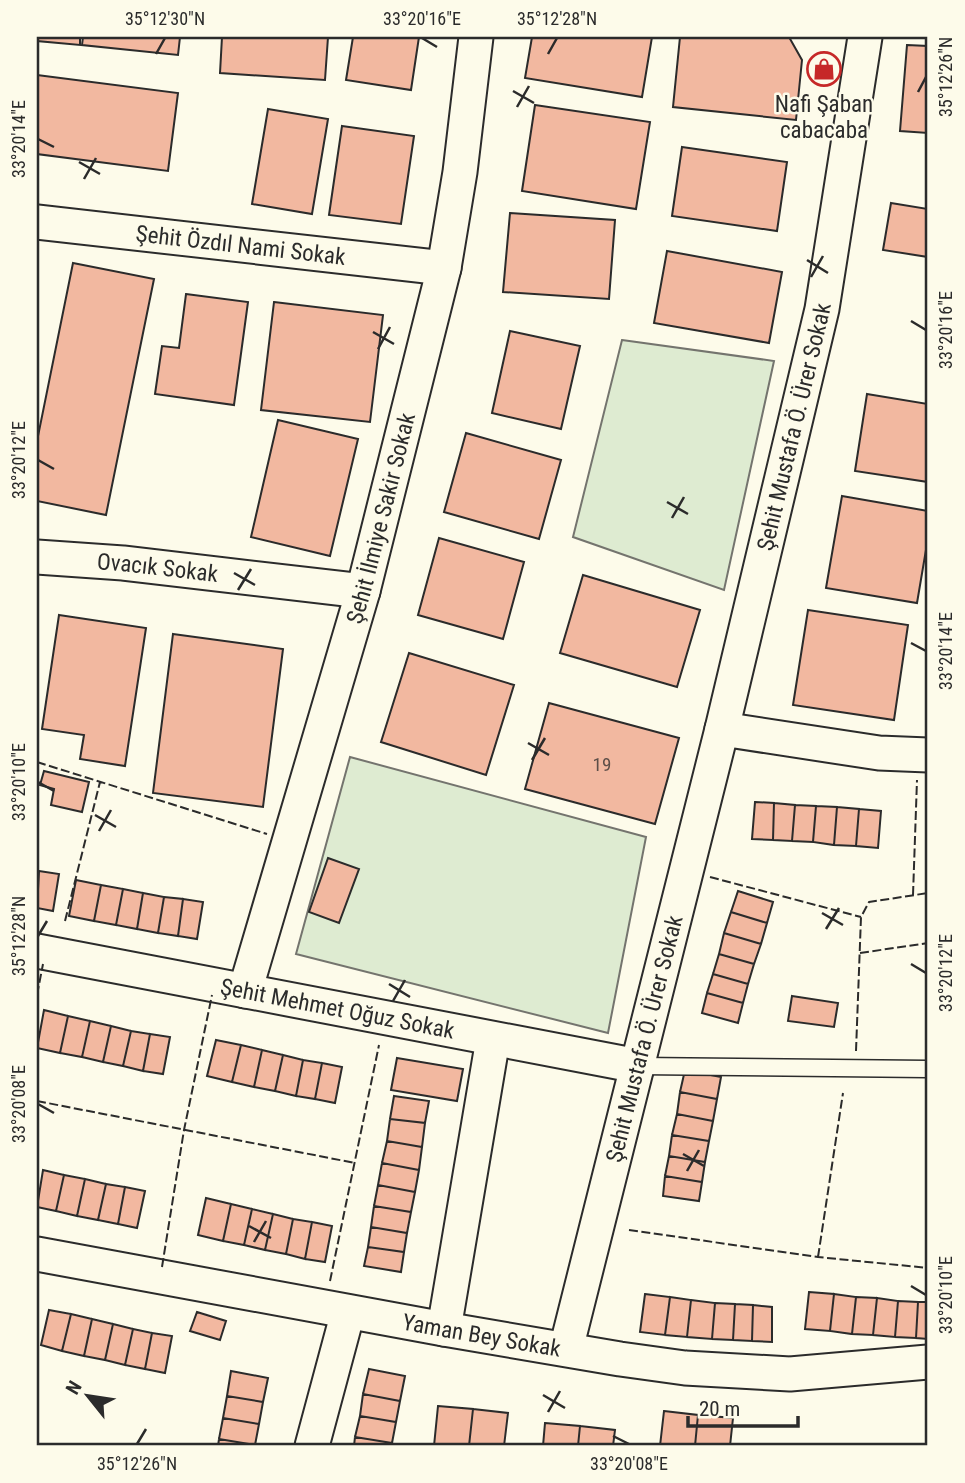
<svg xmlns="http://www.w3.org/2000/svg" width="965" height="1483" viewBox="0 0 965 1483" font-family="'Roboto Condensed',sans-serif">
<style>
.green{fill:#deebd1;stroke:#74746e;stroke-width:2}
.building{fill:#f2b8a0;stroke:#2b2b2b;stroke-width:2}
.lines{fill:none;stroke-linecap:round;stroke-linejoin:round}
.service-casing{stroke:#2b2b2b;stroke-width:19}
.minor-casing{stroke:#2b2b2b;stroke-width:37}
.service{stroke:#fdfbea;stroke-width:16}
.minor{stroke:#fdfbea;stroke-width:33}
.fence{stroke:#2b2b2b;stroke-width:2;stroke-dasharray:9 3.5;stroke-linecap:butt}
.ticks{fill:none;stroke:#2b2b2b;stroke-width:2.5}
.labels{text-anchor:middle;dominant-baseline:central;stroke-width:5;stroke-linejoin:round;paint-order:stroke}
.number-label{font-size:19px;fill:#5d4e48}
.poi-label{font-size:23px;fill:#2b2b2b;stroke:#fdfbea}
.street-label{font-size:23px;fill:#2b2b2b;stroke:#fdfbea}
.neatline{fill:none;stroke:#2b2b2b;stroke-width:2.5}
.ticks-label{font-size:18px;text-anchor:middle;fill:#2b2b2b}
</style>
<rect width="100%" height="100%" fill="#fdfbea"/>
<path class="green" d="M622,340l152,21 -50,229 -151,-53z
M350,757l296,80 -38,196 -312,-79z"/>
<path class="building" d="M37,37h43v8l-43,-4z
M83,37h97l-2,18 -96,-10z
M222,37h106l-3,43 -105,-7z
M353,37h66l-8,53 -65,-10z
M532,37h120l-10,60 -117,-19z
M680,37h109l13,23 -6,60 -123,-13z
M907,45l21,1v87l-28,-2z
M37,75l141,18 -10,78 -131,-17z
M535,105l115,17 -14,87 -114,-18z
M268,109l60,10 -16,95 -60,-10z
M342,126l72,10 -13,88 -72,-9z
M682,147l105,15 -10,69 -105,-15z
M891,203l37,6v48l-45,-7z
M510,213l105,7 -6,79 -106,-7z
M667,251l115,21 -13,71 -115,-20z
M73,263l81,16 -48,236 -69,-14v-60z
M186,294l62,8 -14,103 -79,-11 7,-48 17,2z
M274,302l109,13 -13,107 -109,-12z
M510,331l70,15 -19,83 -69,-16z
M867,394l61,10v78l-73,-11z
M278,420l80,19 -28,117 -79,-19z
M466,433l95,27 -22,79 -95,-27z
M842,496l86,15v27l-11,65 -91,-15z
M439,538l85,24 -21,77 -85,-24z
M583,575l117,35 -23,77 -117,-34z
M808,610l100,15 -14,95 -101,-15z
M59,615l87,13 -21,138 -45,-7 4,-24 -42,-6z
M173,634l110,15 -20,158 -110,-14z
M409,653l105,32 -28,90 -105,-33z
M549,703l130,35 -24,86 -130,-35z
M44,771l45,11 -7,30 -31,-7 3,-16 -14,-4z
M755,802l19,1 -1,37 -21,-1z
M774,803l21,2 -3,36 -19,-1z
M795,805l21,1 -3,36 -21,-1z
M816,806l21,1 -3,38 -21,-3z
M837,807l22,2 -3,37 -22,-1z
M859,809l22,2 -3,37 -22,-2z
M328,858l31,11 -20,54 -30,-11z
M39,871l20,3 -6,37 -16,-3z
M76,880l25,5 -7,36 -25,-5z
M101,885l22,4 -7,36 -22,-4z
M123,889l20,4 -6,36 -21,-4z
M738,891l35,11 -6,21 -36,-11z
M143,893l21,4 -6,36 -21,-4z
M164,897l19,2 -5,37 -20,-3z
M183,899l20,3 -6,37 -19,-3z
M731,912l36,11 -6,21 -37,-11z
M724,933l37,11 -7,20 -35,-10z
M719,954l35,10 -6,20 -35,-10z
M713,974l35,10 -5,19 -36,-10z
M707,993l36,10 -5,20 -36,-10z
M792,996l46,7 -4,24 -46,-6z
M44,1010l24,6 -8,37 -23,-5z
M68,1016l22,5 -8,36 -22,-4z
M90,1021l21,5 -8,36 -21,-5z
M111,1026l20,5 -8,35 -20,-4z
M131,1031l19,3 -7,37 -20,-5z
M150,1034l20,3 -7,37 -20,-3z
M216,1040l25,5 -9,37 -25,-6z
M241,1045l21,5 -8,37 -22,-5z
M262,1050l21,5 -8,36 -21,-4z
M283,1055l20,5 -7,36 -21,-5z
M397,1058l66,11 -6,32 -66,-11z
M303,1060l19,3 -7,36 -19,-3z
M322,1063l20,4 -7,36 -20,-4z
M685,1070l36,7 -4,22 -37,-7z
M680,1092l37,7 -4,22 -36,-7z
M394,1096l35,5 -4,22 -35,-4z
M677,1114l36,7 -4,20 -37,-6z
M390,1119l35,4 -3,24 -35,-6z
M672,1135l37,6 -4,21 -36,-6z
M387,1141l35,6 -3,23 -37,-7z
M669,1156l36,6 -3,20 -37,-6z
M382,1163l37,7 -4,22 -37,-7z
M43,1170l21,5 -8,36 -19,-4z
M64,1175l21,4 -8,37 -21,-5z
M665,1176l37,6 -3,19 -36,-5z
M85,1179l21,5 -8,36 -21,-4z
M106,1184l19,3 -7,37 -20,-4z
M378,1185l37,7 -4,20 -37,-6z
M125,1187l20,4 -8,37 -19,-4z
M206,1198l25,6 -8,37 -25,-6z
M231,1204l21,5 -8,36 -21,-4z
M374,1206l37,6 -4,21 -36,-6z
M252,1209l21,5 -8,36 -21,-5z
M273,1214l20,5 -7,35 -21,-4z
M293,1219l19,3 -7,37 -19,-5z
M312,1222l20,4 -7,36 -20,-3z
M371,1227l36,6 -3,19 -36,-5z
M368,1247l36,5 -3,20 -37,-6z
M809,1292l25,2 -4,37 -25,-2z
M645,1294l25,3 -5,38 -25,-3z
M834,1294l22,3 -4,37 -22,-3z
M670,1297l21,3 -4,37 -22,-2z
M856,1297l21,1 -4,37 -21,-1z
M877,1298l21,3 -3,36 -22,-2z
M691,1300l24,3 -3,36 -25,-2z
M898,1301l20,1 -2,36 -21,-1z
M918,1302h10v37l-12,-1z
M715,1303l20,1 -2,36 -21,-1z
M735,1304l18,1 -1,36 -19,-1z
M753,1305l19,2v35l-20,-1z
M49,1310l22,4 -9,37 -21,-6z
M197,1312l29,9 -6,19 -30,-9z
M71,1314l21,5 -8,37 -22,-5z
M92,1319l21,5 -8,36 -21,-4z
M113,1324l20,5 -8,36 -20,-5z
M133,1329l19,4 -7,36 -20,-4z
M152,1333l20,3 -7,37 -20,-4z
M369,1369l36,7 -5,25 -37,-7z
M231,1371l37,7 -5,24 -36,-6z
M363,1394l37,7 -4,21 -36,-6z
M227,1396l36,6 -4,22 -36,-6z
M438,1406l35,3 -4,37h-35z
M473,1409l35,4 -4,33h-35z
M664,1411l34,4 -3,31h-35z
M698,1415l35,3 -3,28h-35z
M360,1416l36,6 -4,21 -37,-6z
M223,1418l36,6 -4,21 -36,-6z
M545,1423l35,3 -2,20h-35z
M580,1426l35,4 -2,16h-35z
M355,1437l37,6 -1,3h-37z
M219,1439l36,6 -37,1z"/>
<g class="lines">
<g class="service-casing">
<path id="service" d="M638,1066l290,3"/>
</g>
<g class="minor-casing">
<g id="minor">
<path id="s1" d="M37,222l407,46"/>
<path id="s2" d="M37,557l86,6 240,28"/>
<path d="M722,729l157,24 49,2"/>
<path id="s3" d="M37,951l601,115"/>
<path id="s4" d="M245,991l118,-400 81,-323 16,-96 16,-135"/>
<path id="s5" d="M37,1254l407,75 176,30 65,9 105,6 138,-12"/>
<path d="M444,1329l49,-290"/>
<path id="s6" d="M566,1349l156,-620 100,-420 43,-272"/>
<path d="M312,1446l36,-134"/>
</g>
</g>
<use href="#service" class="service"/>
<use href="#minor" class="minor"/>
<path class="fence" d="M37,762l230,72
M710,877l151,40
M913,895l4,-115
M65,921l35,-139
M860,953l68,-10
M37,995l6,-31
M856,1051l5,-134 8,-15 59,-9
M37,1101l318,62
M629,1230l189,27 110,11
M818,1257l25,-164
M162,1267l22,-137 28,-135
M330,1281l49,-236"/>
</g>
<path class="ticks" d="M422,38l15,9M156,54l9,-16M548,54l9,-16M513,91l21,12M918,92l8,-15M517,107l12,-21M38,139l16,8M79,162l21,12M84,179l12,-21M807,260l21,13M811,277l12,-21M911,321l15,9M373,332l21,12M378,349l12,-22M38,460l16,9M667,502l21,12M672,518l12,-21M234,573l21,12M238,590l13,-21M911,643l15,8M528,743l21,12M532,760l13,-22M38,782l16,9M95,815l21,12M99,831l12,-21M822,913l21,12M826,929l13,-21M38,936l9,-15M911,964l15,9M389,984l21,13M393,1001l12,-21M38,1104l16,9M683,1154l21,12M687,1171l12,-21M249,1226l22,12M254,1242l12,-21M911,1286l15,9M543,1395l22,13M548,1412l12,-21M613,1436l16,8M137,1444l9,-15"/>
<defs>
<g id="shop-ring" transform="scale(1.75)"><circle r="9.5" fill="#fdfbea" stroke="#c62828" stroke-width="1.5"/><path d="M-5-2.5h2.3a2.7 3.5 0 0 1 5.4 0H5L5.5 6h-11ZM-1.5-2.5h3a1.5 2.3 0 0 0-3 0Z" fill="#c62828"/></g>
</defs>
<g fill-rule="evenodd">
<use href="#shop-ring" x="824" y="69"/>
</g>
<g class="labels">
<g class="number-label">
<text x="602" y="764">19</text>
</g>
<g class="poi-label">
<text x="824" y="104">Nafi Şaban<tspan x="824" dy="26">cabacaba</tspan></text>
</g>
<g class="street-label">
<text stroke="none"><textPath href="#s1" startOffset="205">Şehit Özdıl Nami Sokak</textPath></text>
<text stroke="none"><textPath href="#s6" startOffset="950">Şehit Mustafa Ö. Ürer Sokak</textPath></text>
<text stroke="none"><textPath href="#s4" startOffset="492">Şehit İlmiye Sakir Sokak</textPath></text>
<text stroke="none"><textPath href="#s2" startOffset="121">Ovacık Sokak</textPath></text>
<text stroke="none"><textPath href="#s3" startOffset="306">Şehit Mehmet Oğuz Sokak</textPath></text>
<text stroke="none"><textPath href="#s6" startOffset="320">Şehit Mustafa Ö. Ürer Sokak</textPath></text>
<text stroke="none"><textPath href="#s5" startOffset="452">Yaman Bey Sokak</textPath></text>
</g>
</g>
<rect width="965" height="1483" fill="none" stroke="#fdfbea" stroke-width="77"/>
<g transform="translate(88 1396) rotate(300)" stroke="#fdfbea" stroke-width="5" paint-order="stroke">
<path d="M0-5L12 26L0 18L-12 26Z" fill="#2b2b2b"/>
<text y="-10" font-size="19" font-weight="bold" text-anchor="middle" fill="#2b2b2b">N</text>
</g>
<path d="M688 1416v10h110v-10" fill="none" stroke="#2b2b2b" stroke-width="3.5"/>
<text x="699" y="1416" font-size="21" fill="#2b2b2b" stroke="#fdfbea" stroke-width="5" paint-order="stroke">20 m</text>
<rect x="38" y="38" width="888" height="1406" class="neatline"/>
<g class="ticks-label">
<text x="165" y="25">35°12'30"N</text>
<text x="422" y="25">33°20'16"E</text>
<text x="557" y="25">35°12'28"N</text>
<text transform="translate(946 77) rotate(-90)" y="6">35°12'26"N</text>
<text transform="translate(19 139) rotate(-90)" y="6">33°20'14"E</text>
<text transform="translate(946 330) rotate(-90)" y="6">33°20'16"E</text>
<text transform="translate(19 460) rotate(-90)" y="6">33°20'12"E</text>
<text transform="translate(946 651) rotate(-90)" y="6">33°20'14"E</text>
<text transform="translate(19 782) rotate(-90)" y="6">33°20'10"E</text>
<text transform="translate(19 936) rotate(-90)" y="6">35°12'28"N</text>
<text transform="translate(946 973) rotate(-90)" y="6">33°20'12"E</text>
<text transform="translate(19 1104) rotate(-90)" y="6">33°20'08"E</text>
<text transform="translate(946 1295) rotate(-90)" y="6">33°20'10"E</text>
<text x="137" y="1470">35°12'26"N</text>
<text x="629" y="1470">33°20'08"E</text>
</g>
</svg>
